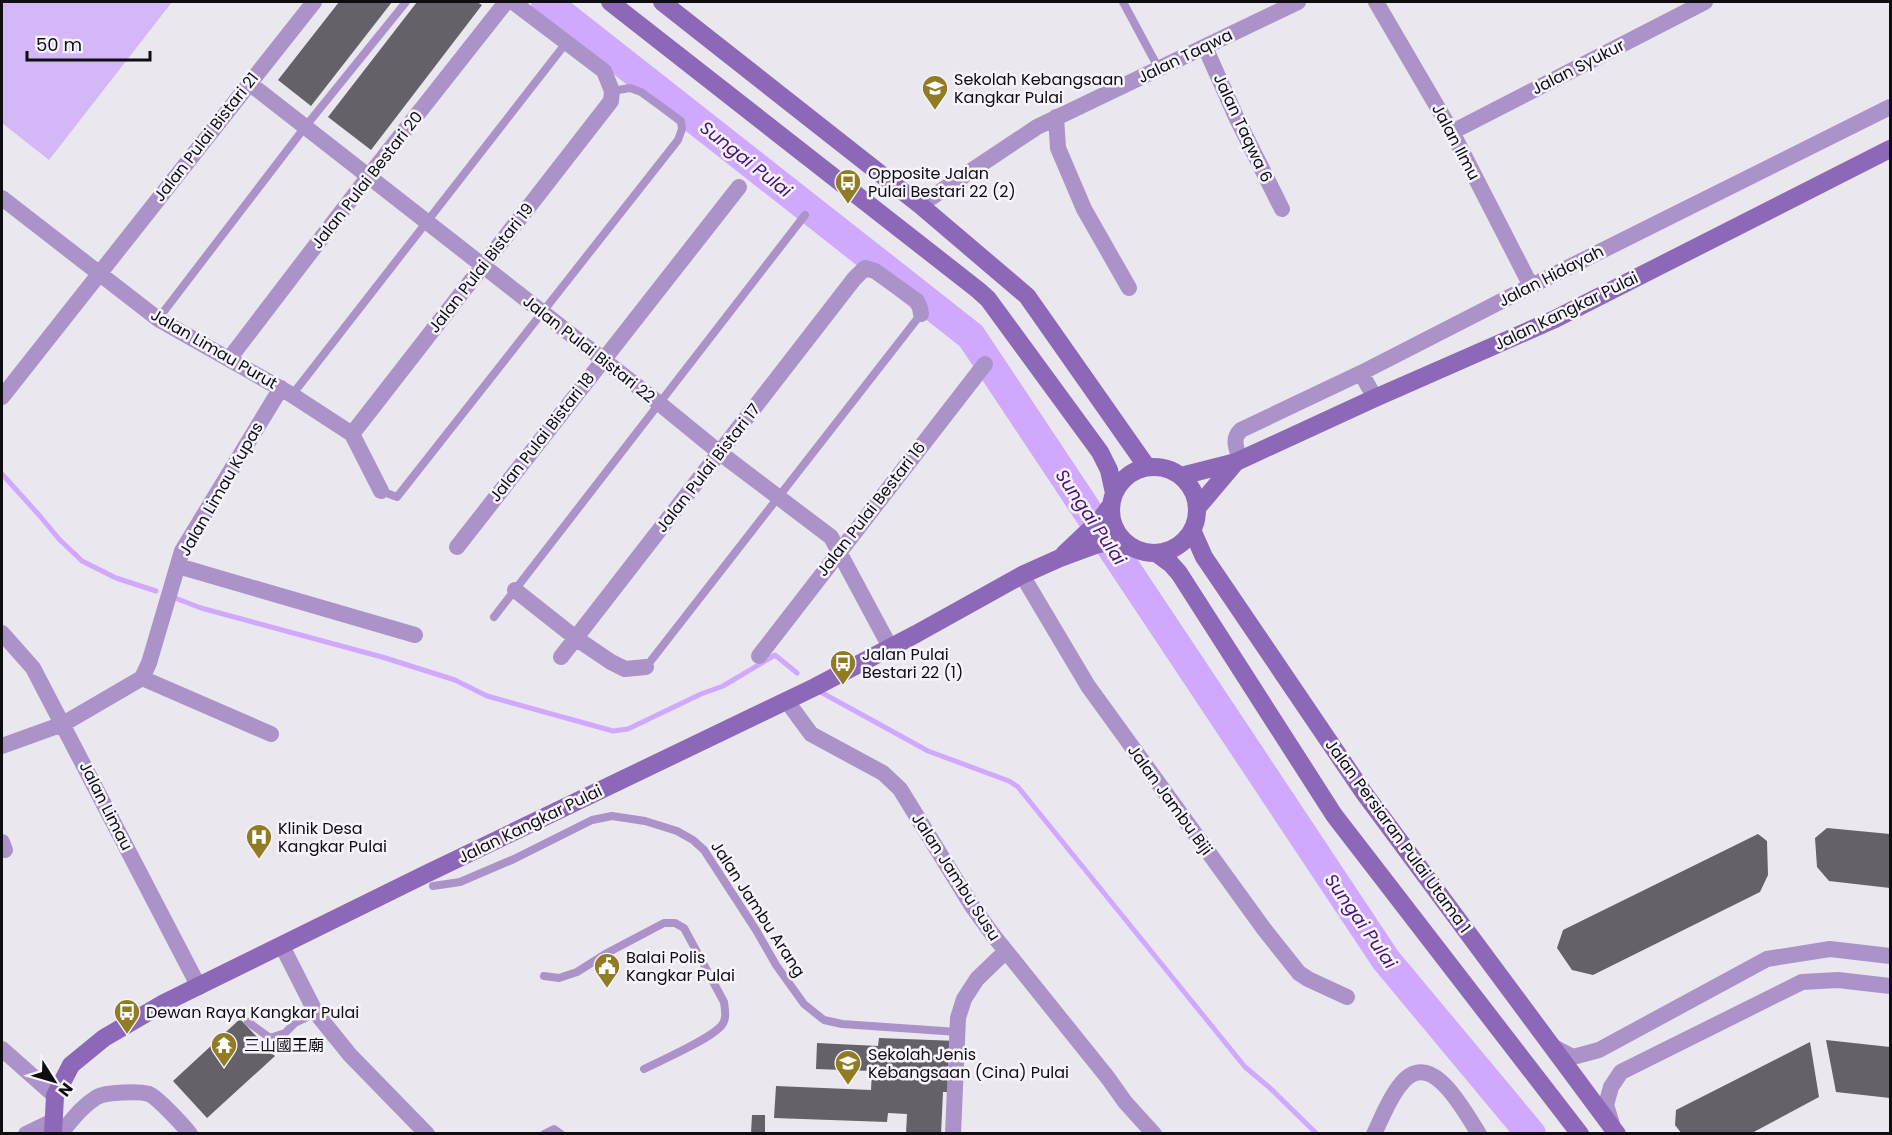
<svg xmlns="http://www.w3.org/2000/svg" width="1892" height="1135" viewBox="0 0 1892 1135" font-family="Poppins,'Noto Sans SC',sans-serif">
<style>
.green{fill:#d3b7f7}
.lines{fill:none;stroke-linecap:round;stroke-linejoin:round}
.stream{stroke:#d0a9ff;stroke-width:5}
.river{stroke:#d0a9ff;stroke-width:30}
.building{fill:#646168}
.lane{stroke:#ab93ca;stroke-width:8}
.street{stroke:#ab93ca;stroke-width:16}
.secondary{stroke:#8d67b8;stroke-width:18}
.labels{text-anchor:middle;dominant-baseline:central;stroke-width:5;stroke-linejoin:round;paint-order:stroke}
.street-label{font-size:16px;fill:#0e0d10;stroke:#f8f4fd}
.poi-label{font-size:16px;fill:#0e0d10;stroke:#f8f4fd;text-anchor:start}
.water-label{font-size:18px;font-style:italic;fill:#4a1175;stroke:#f8f4fd}
</style>
<rect width="100%" height="100%" fill="#eae7ef"/>
<path class="green" d="M2,2h170l-123,158 -47,-37z"/>
<g class="lines">
<path class="stream" d="M2,474l37,41 20,24 23,22 34,17 40,13
M175,598l26,10 181,49 73,23 32,16 126,35 15,-2 73,-35 22,-8 52,-31 22,18
M817,690l111,61 81,30 9,6 227,280 25,21 47,46"/>
<path class="river" d="M546,2l425,334 415,624 145,174"/>
</g>
<path class="building" d="M339,2h53l-81,104 -33,-26z
M417,2h60l5,3 -111,145 -43,-33z
M1827,828l63,6v54l-61,-7 -12,-14 -2,-29z
M1758,834l9,7 1,34 -8,17 -167,83 -21,-5 -15,-22 6,-18z
M240,1019l35,37 -68,62 -34,-37z
M879,1038l78,3 -3,51h-11l-2,42h-35l1,-20 -19,-1 -1,9 -113,-4 2,-32 95,4 1,-19 -56,-2 1,-26 61,3z
M1826,1040l64,7v51l-54,-6z
M1810,1042l9,55 -69,37h-68l-7,-9 1,-15z
M752,1115h13v18h-14z"/>
<g class="lines">
<path class="lane" d="M1123,2l36,67
M158,319l147,-192 101,-125
M292,395l274,-352
M381,491l16,6 281,-357 4,-11 -1,-8 -40,-29 -11,-4 -18,3
M494,617l311,-402
M646,667l275,-353
M433,886l27,-4 54,-23 78,-39 20,-4 33,5 32,10 16,9 11,10 52,80 20,35 28,39 20,16 18,4 116,8
M544,976l15,2 18,-6 30,-19 57,-30h11l9,5 40,74c1,8 3,16 -2,23 -11,14 -60,35 -78,44
M248,1022l22,16 15,-5 10,-10 21,-10
M544,1134l10,-5 7,5"/>
<path class="street" d="M1376,2l76,130 79,154
M1205,47l32,72 45,90
M249,83l411,321 60,49 111,84 59,110
M1056,117l2,31 26,61 45,79
M1452,132l253,-130
M2,198l156,121 134,76 60,39 29,57
M920,205l117,-78 261,-125
M229,359l139,-182 138,-175
M1361,373l14,25
M2,397l312,-395
M352,434l259,-333 1,-10 -8,-20 -91,-69
M1240,460c-3,-11 -9,-21 1,-30l120,-57 170,-87 359,-179
M457,547l282,-360
M178,566l237,69
M1022,575l66,111 176,243 35,44 9,6 39,18
M515,590l62,49 34,23 14,7 21,-2
M2,633l31,35 166,319
M759,656l226,-292
M561,657l293,-378 11,-11 10,3 42,30 3,7 1,6
M142,678l129,56
M786,700l25,34 72,39 17,16 72,117 21,29 115,143 17,24 29,32
M2,746l61,-22 79,-46 7,-15 33,-112 99,-163
M2,842l3,8
M282,946l34,67 34,42 77,79
M1552,1046l21,11 26,-7 168,-91 63,-10 60,7
M2,1049l53,47
M1612,1124l-6,-19 5,-18 10,-15 181,-90 36,-2 52,6
M26,1134l27,-13
M60,1134c12,-14 22,-28 37,-37 9,-5 42,-6 52,-3 8,3 35,32 41,40
M953,1134l5,-116 6,-19 13,-20 29,-28
M1374,1134c8,-16 15,-36 27,-50 30,-38 63,27 78,50"/>
<path class="secondary" d="M610,2l368,288 10,9 112,153 9,18 5,23
M662,2l258,203 107,91 120,171
M1111 510a43 43 0 1 1 86 0a43 43 0 1 1-86 0Z
M1181,476l55,-14 139,-64 180,-79 335,-170
M1197,508l39,-46
M1192,530l12,27 160,236 253,341
M1156,553l15,11 8,9 155,242 246,319
M1064,554l36,-34 11,-15
M53,1134l2,-38 16,-31 33,-27 60,-35 262,-129 389,-187 101,-53 106,-59 38,-17 38,-14 15,-2 19,6"/>
</g>
<defs>
<g id="school-pin" transform="scale(1.35)"><path d="M0 17L-7.5 6A9.5 9.5 0 1 1 7.5 6Z" fill="#927c23" stroke="#f8f4fd"/><path d="M0-5L7-2L0 1L-7-2ZM-4 1L0 2.5L4 1V4Q0 6-4 4Z" fill="#fff"/></g>
<g id="bus-pin" transform="scale(1.35)"><path d="M0 17L-7.5 6A9.5 9.5 0 1 1 7.5 6Z" fill="#927c23" stroke="#f8f4fd"/><path d="M-5-6H5V4H4V6H2V4H-2V6H-4V4H-5ZM-3.5-4V0h7V-4ZM-3.5 1.2v1.5H-2V1.2ZM2 1.2v1.5H3.5V1.2Z" fill="#fff"/></g>
<g id="hospital-pin" transform="scale(1.35)"><path d="M0 17L-7.5 6A9.5 9.5 0 1 1 7.5 6Z" fill="#927c23" stroke="#f8f4fd"/><path d="M-5-5h3v3.5h4V-5h3V5h-3V1.5h-4V5h-3Z" fill="#fff"/></g>
<g id="civic-pin" transform="scale(1.35)"><path d="M0 17L-7.5 6A9.5 9.5 0 1 1 7.5 6Z" fill="#927c23" stroke="#f8f4fd"/><path d="M-.6-6.5H3V-4.5H.6V-3L4-1V1h2V6H-6V1h2V-1L-.6-3ZM-1.2 2.5V6h2.4V2.5Z" fill="#fff"/></g>
<g id="temple-pin" transform="scale(1.35)"><path d="M0 17L-7.5 6A9.5 9.5 0 1 1 7.5 6Z" fill="#927c23" stroke="#f8f4fd"/><path d="M0-6L5-2H3V0L6.5 2.5H4V6H1.5V3h-3V6H-4V2.5H-6.5L-3 0V-2H-5Z" fill="#fff"/></g>
</defs>
<g fill-rule="evenodd">
<use href="#school-pin" x="935" y="88"/>
<use href="#bus-pin" x="848" y="182"/>
<use href="#bus-pin" x="843" y="663"/>
<use href="#hospital-pin" x="259" y="837"/>
<use href="#civic-pin" x="607" y="966"/>
<use href="#bus-pin" x="127" y="1012"/>
<use href="#temple-pin" x="224" y="1045"/>
<use href="#school-pin" x="848" y="1063"/>
</g>
<g class="labels">
<g class="street-label">
<text transform="translate(1185 56) rotate(-26)">Jalan Taqwa</text>
<text transform="translate(1578 67) rotate(-27)">Jalan Syukur</text>
<text transform="translate(1243 128) rotate(65)">Jalan Taqwa 6</text>
<text transform="translate(206 137) rotate(-52)">Jalan Pulai Bistari 21</text>
<text transform="translate(1456 142) rotate(62)">Jalan Ilmu</text>
<text transform="translate(367 180) rotate(-52)">Jalan Pulai Bestari 20</text>
<text transform="translate(481 268) rotate(-52)">Jalan Pulai Bistari 19</text>
<text transform="translate(1551 276) rotate(-27)">Jalan Hidayah</text>
<text transform="translate(1566 311) rotate(-26)">Jalan Kangkar Pulai</text>
<text transform="translate(214 349) rotate(30)">Jalan Limau Purut</text>
<text transform="translate(589 349) rotate(38)">Jalan Pulai Bistari 22</text>
<text transform="translate(542 437) rotate(-52)">Jalan Pulai Bistari 18</text>
<text transform="translate(708 468) rotate(-52)">Jalan Pulai Bistari 17</text>
<text transform="translate(221 489) rotate(-60)">Jalan Limau Kupas</text>
<text transform="translate(871 509) rotate(-52)">Jalan Pulai Bestari 16</text>
<text transform="translate(1170 800) rotate(54)">Jalan Jambu Biji</text>
<text transform="translate(106 806) rotate(63)">Jalan Limau</text>
<text transform="translate(530 824) rotate(-26)">Jalan Kangkar Pulai</text>
<text transform="translate(1398 836) rotate(54)">Jalan Persiaran Pulai Utama 1</text>
<text transform="translate(956 877) rotate(57)">Jalan Jambu Susu</text>
<text transform="translate(758 909) rotate(57)">Jalan Jambu Arang</text>
</g>
<g class="poi-label">
<text x="954" y="79">Sekolah Kebangsaan<tspan x="954" dy="18">Kangkar Pulai</tspan></text>
<text x="868" y="173">Opposite Jalan<tspan x="868" dy="18">Pulai Bestari 22 (2)</tspan></text>
<text x="862" y="654">Jalan Pulai<tspan x="862" dy="18">Bestari 22 (1)</tspan></text>
<text x="278" y="828">Klinik Desa<tspan x="278" dy="18">Kangkar Pulai</tspan></text>
<text x="626" y="957">Balai Polis<tspan x="626" dy="18">Kangkar Pulai</tspan></text>
<text x="146" y="1012">Dewan Raya Kangkar Pulai</text>
<text x="244" y="1045">三山國王廟</text>
<text x="868" y="1054">Sekolah Jenis<tspan x="868" dy="18">Kebangsaan (Cina) Pulai</tspan></text>
</g>
<g class="water-label">
<text transform="translate(746 159) rotate(38)">Sungai Pulai</text>
<text transform="translate(1091 517) rotate(56)">Sungai Pulai</text>
<text transform="translate(1361 921) rotate(55)">Sungai Pulai</text>
</g>
</g>
<rect width="1892" height="1135" fill="none" stroke="#0e0d10" stroke-width="6"/>
<g transform="translate(54 1081) rotate(127)" stroke="#f8f4fd" stroke-width="4.5" paint-order="stroke">
<path d="M0-4.5L10 22L0 15L-10 22Z" fill="#0e0d10"/>
<text y="-9" font-size="16" font-weight="bold" text-anchor="middle" fill="#0e0d10">N</text>
</g>
<path d="M27 51v9h123v-9" fill="none" stroke="#0e0d10" stroke-width="3"/>
<text x="36" y="51" font-size="18" fill="#0e0d10" stroke="#f8f4fd" stroke-width="4.5" paint-order="stroke">50 m</text>
</svg>
